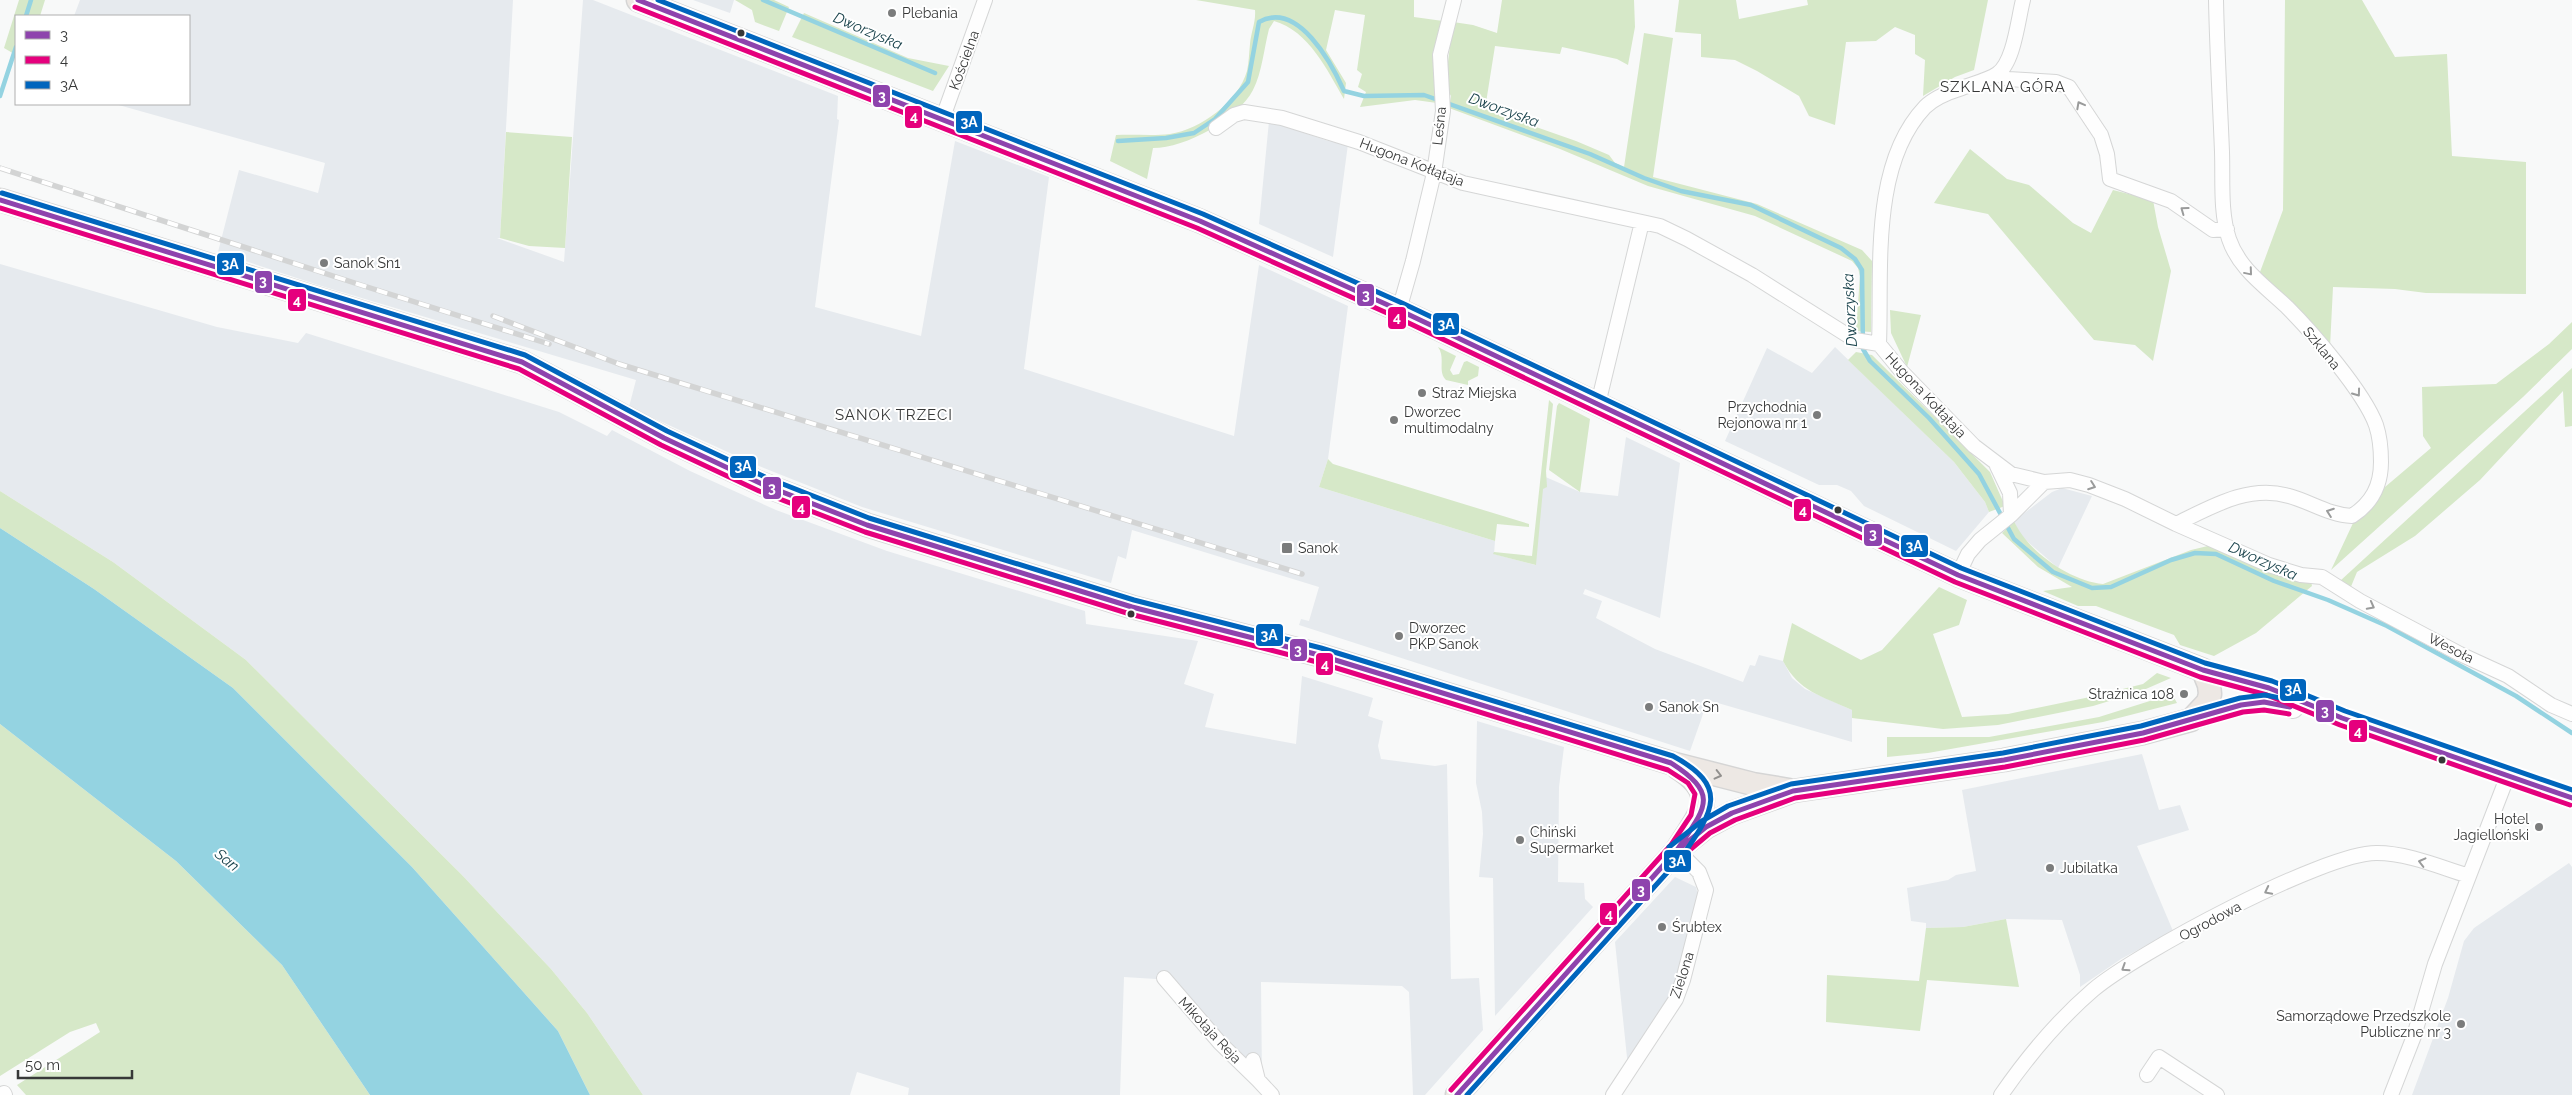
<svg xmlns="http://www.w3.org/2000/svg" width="2572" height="1095" viewBox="0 0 2572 1095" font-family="Raleway,sans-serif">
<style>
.built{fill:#e6eaee}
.green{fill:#d6e8c8}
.water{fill:#94d3e1}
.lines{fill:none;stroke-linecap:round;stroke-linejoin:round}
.stream{stroke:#94d3e1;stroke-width:4.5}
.street-casing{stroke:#d5d6d6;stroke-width:16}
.secondary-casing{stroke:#d5d6d6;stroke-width:22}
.primary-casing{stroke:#d5d5d5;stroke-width:25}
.street{stroke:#fefefe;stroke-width:14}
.secondary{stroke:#fefefe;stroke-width:20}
.primary{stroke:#ede8e4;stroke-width:22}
.rail-casing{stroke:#d3d4d4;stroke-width:5.5}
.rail{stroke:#fff;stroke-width:4;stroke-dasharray:11;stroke-linecap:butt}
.bus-1-casing{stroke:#fff;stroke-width:9}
.bus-2-casing{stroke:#fff;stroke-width:9}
.bus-3-casing{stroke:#fff;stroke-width:9}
.bus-1{stroke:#8e44ad;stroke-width:5}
.bus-2{stroke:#e5007d;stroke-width:5}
.bus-3{stroke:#0065bd;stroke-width:5}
.oneway{stroke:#9a9b9b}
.oneway2{stroke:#92908e}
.poi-dot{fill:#7b7c7c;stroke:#fff;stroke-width:2}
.bus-dot{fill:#373838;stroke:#fff;stroke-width:2}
.labels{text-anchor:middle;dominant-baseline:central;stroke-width:4;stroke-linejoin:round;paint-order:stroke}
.poi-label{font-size:14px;fill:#373838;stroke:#fff;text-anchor:start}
.street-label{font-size:14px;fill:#373838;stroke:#fff}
.water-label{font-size:15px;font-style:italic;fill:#1a434c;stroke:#fff}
.neighbourhood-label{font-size:15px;letter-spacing:1px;fill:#373838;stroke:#fff}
.line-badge{stroke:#fff;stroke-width:2}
.badge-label{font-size:14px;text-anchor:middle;font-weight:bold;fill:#fff}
</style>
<rect width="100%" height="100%" fill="#f8f9f9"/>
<path class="built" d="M80,0h433l-13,238h-3l67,24 19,-262h10l245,96 -1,23 2,1 -24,187 106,29 34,-195 94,36 -25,192 210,67 25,-171 89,41 -20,153 -9,28 176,54 -1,13 41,11 6,-90 39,17 38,4 8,-59 54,26 -20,155 -75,-29 -2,5 19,7 -6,17 59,31 88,33 7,-17 5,1 4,-11 24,6 9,17 13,11 47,21v32l-148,-43 -3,5 4,2 -3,11 -12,34 -391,-126 2,-6 8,2 10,-34 -187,-57 -6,29 -8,-3 -7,27 -249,-76 -108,-43 -125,-57 7,-27 -318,-95 -100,-33 21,-82 79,23 7,-30 -210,-59h74v-88h-115z
M693,0h41l-4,13z
M1269,121l59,20 20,3 -15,113 -74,-33z
M0,264l217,63 81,16 8,-10 253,79 48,24 5,-6 78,41 86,39 111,41 198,60 1,13 112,17 -14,43 30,10 -9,33 91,17 6,-68 71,22 -5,18 15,5 -5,25 3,13 54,7 12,-2 4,215 28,-1 4,52 -58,65h-12l-4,-103 -7,-6 -141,-4 1,97 -90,-99 -48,-3 -4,118h-212l1,-7 -52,-16 -7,23h-207l-56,-82 -36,-44 -90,-95 -215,-214 -133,-98 -113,-71z
M1835,347l119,115 31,40 4,10 -33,39 -92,-45 -13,-15 -14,-6h-18l-94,-44 42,-93 45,25z
M2062,488l30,8 -34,72 -38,-33 -6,-14 38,-29z
M1477,721l87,26 -5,40 -1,95 26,1 1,16 8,8 -98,109 -2,-138 -14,-1 4,-43 -1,-22 -6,-29z
M2142,754l17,56 21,-5 9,25 -52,16 36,85 -52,28 -41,28v-12l-18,-55 -56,-1 -43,8 -37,1v-5l-15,-2 -4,-33 41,-8 8,-5 20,-4 -14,-81z
M2569,863l3,4v228h-160l36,-97 16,-57 10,-13z
M1675,877l21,10 3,13 -25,96 -46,71 -13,-125z"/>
<path class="green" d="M19,0h26l-5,16h-24v39l-12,-7z
M735,0h39l15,7 -10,24 -24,-9 -3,-12z
M1196,0h218v17l29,4 -6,82 -22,-3 -55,7 6,-15 -8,-5 4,-13 -5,-4 8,-55 -30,-5 -9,40 20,33 -2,16c-17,-29 -35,-68 -70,-78l-5,8c-5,19 -7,44 -16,61 -15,29 -67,58 -100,58l-6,31 -37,-18 6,-26c18,-1 37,1 54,-1 31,-5 68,-32 77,-63 2,-9 2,-18 3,-27 1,-12 6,-22 5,-34z
M1502,0h132l1,27 -7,38 -11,-6 -55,-12 -2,7 -65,-8 -10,63 91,32 33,14 6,8 9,4 20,-134 29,5 -20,139 104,27 105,46 10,11 -1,71 -15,-1 4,-55 -2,-8 -6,-7 -97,-45 -107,-30 -88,-37 -111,-41 2,-12 -6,-10 8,-64 20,3 24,8z
M1679,0h57l3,19 69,-14 -1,-5h181l-14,70 -19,7 -32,19 2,-36 -10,-6v-19l-20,-8 -19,14 -30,1 -11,83 -26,-9 -10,-20 -42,-25 -22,-11 -34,-3v-23l-26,-2z
M2285,0h77l33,57 52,-3 5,102 74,6v132l-100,-1 -31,-4 -62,-2 -3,60 -17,-23 -53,-52 23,-62z
M804,13l104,45 41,8 -16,25 -141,-54z
M506,132l66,5 -7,111 -36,-2 -29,-8z
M1970,149l37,30 22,6 44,38 18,10 22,-43 40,10 5,27 13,44 -18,90 -18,-16 -41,-5 -106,-126 -54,-11z
M1890,310l31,5 -14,52 -16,-34z
M2572,322v27l-49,48 -192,173 23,-49 15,-11 16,-23 46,-39 -8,-12 -1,-49 74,-3 53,-40z
M1438,347l18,9 -6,14 3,5 6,-1 5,-12 3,-1 12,6 -1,9 -10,5v4l-22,-5c-9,-9 0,-22 -8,-33z
M1856,352l16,3 118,117 15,34 -16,6 -4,-10 -31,-40 -106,-102z
M2572,368v58l-7,1 -2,-36 -83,89 -65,56 -58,36 -7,17 -10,-8z
M1549,400l4,4 -7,67 1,16 -4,2 -7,76 -43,-11 1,-2 38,4z
M1559,403l31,16 -10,73 -31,-22 8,-64z
M1328,459l5,5 196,60v3l-32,-3 -2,17 -176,-54z
M0,491l113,71 133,98 215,214 90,95 36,44 56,82h-53l-32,-64 -146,-164 -179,-179 -139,-99 -94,-61z
M2014,521c13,30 56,60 89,63l88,-34 21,-5 99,36 1,5 -56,47 -42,23 -34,-11 -6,-10 -78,-29h-18l-35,-15 29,-4 -34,-20 -36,-34z
M1939,587l28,13 -8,25 -26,9 29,83 46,-3 82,-17 53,-13 14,-11 14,5 -32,14 -46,14 -95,19 -55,4 -91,-11v-8c-30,-14 -53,-18 -69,-49l9,-38 69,37 21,-10z
M2172,694l5,9 -74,19 -175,31 -41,4v-20h102l110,-20z
M0,724l176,137 106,104 88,130h-344l-9,-10 83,-53 -4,-9 -26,9 -70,44z
M2006,919l13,68 -92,-7 -7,51 -94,-9 1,-47 92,6 7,-53 37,-1z"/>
<path class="water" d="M0,528l94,61 139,99 179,179 146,164 32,64h-220l-88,-130 -106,-104 -176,-137z"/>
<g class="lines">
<path class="stream" d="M763,0l172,73
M26,16l5,-16
M0,96l16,-49
M1118,141l48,-3 28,-5 21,-14 33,-37 11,-60c39,-22 73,42 85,69l20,5 60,-1 166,59 54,24 37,13 70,14 90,43 14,11 7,11 1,79 7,12 59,57 50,56 35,65 39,33 39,16 19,-1 60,-27 24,-7 21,1 58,27 54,19 59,26 129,70 56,37"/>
<g class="street-casing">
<path id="street" d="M1997,74l11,5 48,3 13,5 32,48 6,19 3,25 61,22 42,29 14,-1
M942,120l43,-120
M1216,128l18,-13 10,-3 38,6 77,24 104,41 179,39
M1399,310l14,-49 21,-88 9,-62 -3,-56 14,-55
M1879,344c3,-74 -9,-179 46,-237 10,-10 24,-15 37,-19 10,-4 26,-8 35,-14 17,-11 21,-55 26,-74
M1598,404l44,-182 18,4 27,13 65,36 103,65 24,4 23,28 72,74 37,28 33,8 -33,33 -31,25 -12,14 -10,21
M1997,466l13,27 1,22
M2044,482l26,-2 19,5 36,14 51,25 93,41 32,10 21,2 38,24 100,53 48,22 43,29 21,9
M2176,524c35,-17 73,-40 113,-28 22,6 40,19 63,20 20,-13 29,-30 29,-54 0,-12 -1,-25 -5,-37 -12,-33 -64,-93 -89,-118 -22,-21 -48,-38 -58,-68 -9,-27 -6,-59 -7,-87 -2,-51 -5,-101 -6,-152
M1164,978l56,65 38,37
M1253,1060l5,20 14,15
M2147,1075l12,-18 58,38
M4,1093l1,2
M1613,1095l63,-96 7,-19 23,-90 -7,-18 -22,-22
M2001,1095c27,-39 56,-74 92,-105 42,-36 232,-138 284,-137 30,0 63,14 92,23
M2391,1095l23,-59 21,-72 73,-189"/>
</g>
<g class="secondary-casing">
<path id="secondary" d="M2203,670l66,18 73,30 230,80
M2191,720l50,-15 23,-3 29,6"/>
</g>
<g class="primary-casing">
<path id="primary" d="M638,0l562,221 199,89 559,265 245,95 6,15 1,9 -2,8 -17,18 -48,13 -139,27 -211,31 -61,22 -26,14 -29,23
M0,200l522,162 142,76 98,46 105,41 265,82 187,48 352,108 82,21 36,6
M1457,1095l220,-245c21,-35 45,-54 1,-82"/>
</g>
<use href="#street" class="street"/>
<use href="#secondary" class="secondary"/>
<use href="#primary" class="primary"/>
<g class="rail-casing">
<path id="rail" d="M0,168l364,118 185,58
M493,316l126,48 683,210"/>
</g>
<use href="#rail" class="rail"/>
<g class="bus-1-casing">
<path id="bus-1" d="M638,0l562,221 199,89 559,265 245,95 66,18 73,30 230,80
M0,200l522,162 142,76 98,46 105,41 265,82 187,48 352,108c50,32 34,45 6,87l-220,245
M1674,853l32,-26 26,-14 61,-22 211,-31 139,-27 98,-28 23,-3 26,5"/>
</g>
<g class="bus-2-casing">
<path id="bus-2" d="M635,7l562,221 199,89 559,265 245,95 67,18 73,30 230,80
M0,208l519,161 142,76 98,46 106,41 265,82 187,48 351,108 20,13 7,11 -4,21 -20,30 -220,245
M1679,859l31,-26 25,-13 60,-22 210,-31 139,-27 99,-28 21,-2 25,4"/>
</g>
<g class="bus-3-casing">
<path id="bus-3" d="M658,0l545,214 199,89 559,265 244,95 67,18 73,30 227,79
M2,193l523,162 142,76 98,46 104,41 265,82 187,48 352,108c57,31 40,55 10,99l-216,240
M1669,847l33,-26 26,-15 63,-22 212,-31 138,-27 99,-28 25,-3 26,5"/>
</g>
<use href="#bus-1" class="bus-1"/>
<use href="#bus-2" class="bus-2"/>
<use href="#bus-3" class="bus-3"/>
</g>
<defs><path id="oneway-chevron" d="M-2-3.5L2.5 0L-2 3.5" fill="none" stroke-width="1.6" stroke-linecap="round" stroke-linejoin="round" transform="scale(1.25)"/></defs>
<g class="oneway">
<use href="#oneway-chevron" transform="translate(2080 105) rotate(-118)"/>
<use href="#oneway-chevron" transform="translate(2184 210) rotate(-144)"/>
<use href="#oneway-chevron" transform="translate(2249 272) rotate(50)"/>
<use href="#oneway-chevron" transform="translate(2357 393) rotate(54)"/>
<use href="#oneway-chevron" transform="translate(2092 486) rotate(20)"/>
<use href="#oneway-chevron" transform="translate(2330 512) rotate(-160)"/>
<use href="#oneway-chevron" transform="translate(2371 606) rotate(28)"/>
<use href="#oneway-chevron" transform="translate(2422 862) rotate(-166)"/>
<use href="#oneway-chevron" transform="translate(2268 891) rotate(153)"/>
<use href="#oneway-chevron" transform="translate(2125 968) rotate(147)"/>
</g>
<use class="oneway2" href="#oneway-chevron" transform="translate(1718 775) rotate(14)"/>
<g class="poi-dot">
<circle cx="892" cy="13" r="5"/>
<circle cx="324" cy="263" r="5"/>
<circle cx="1422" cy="393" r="5"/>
<circle cx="1817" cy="415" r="5"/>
<circle cx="1394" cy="420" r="5"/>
<rect x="1281" y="542" width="12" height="12" rx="2.5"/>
<circle cx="1399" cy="636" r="5"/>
<circle cx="2184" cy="694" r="5"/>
<circle cx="1649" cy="707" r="5"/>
<circle cx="2539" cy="827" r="5"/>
<circle cx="1520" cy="840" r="5"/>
<circle cx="2050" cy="868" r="5"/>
<circle cx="1662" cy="927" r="5"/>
<circle cx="2461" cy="1024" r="5"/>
</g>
<g class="bus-dot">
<circle cx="741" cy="33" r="4.5"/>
<circle cx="1838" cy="510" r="4.5"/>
<circle cx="1131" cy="614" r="4.5"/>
<circle cx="2442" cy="760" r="4.5"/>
</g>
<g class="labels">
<g class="poi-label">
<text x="902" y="13">Plebania</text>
<text x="334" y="263">Sanok Sn1</text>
<text x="1432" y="393">Straż Miejska</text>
<text x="1807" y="407" text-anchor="end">Przychodnia<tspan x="1807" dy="16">Rejonowa nr 1</tspan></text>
<text x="1404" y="412">Dworzec<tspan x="1404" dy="16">multimodalny</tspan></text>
<text x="1298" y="548">Sanok</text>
<text x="1409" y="628">Dworzec<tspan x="1409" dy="16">PKP Sanok</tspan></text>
<text x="2174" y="694" text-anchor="end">Strażnica 108</text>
<text x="1659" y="707">Sanok Sn</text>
<text x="2529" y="819" text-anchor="end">Hotel<tspan x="2529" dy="16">Jagielloński</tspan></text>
<text x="1530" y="832">Chiński<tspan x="1530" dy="16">Supermarket</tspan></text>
<text x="2060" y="868">Jubilatka</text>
<text x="1672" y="927">Śrubtex</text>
<text x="2451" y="1016" text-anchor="end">Samorządowe Przedszkole<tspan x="2451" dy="16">Publiczne nr 3</tspan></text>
</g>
<g class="street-label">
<text transform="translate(964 60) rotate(-70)">Kościelna</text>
<text transform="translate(1439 126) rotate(-84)">Leśna</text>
<text transform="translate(1412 162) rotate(21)">Hugona Kołłątaja</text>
<text transform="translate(2322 348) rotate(51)">Szklana</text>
<text transform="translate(1926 395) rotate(47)">Hugona Kołłątaja</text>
<text transform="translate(2451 648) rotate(27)">Wesoła</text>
<text transform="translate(2210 921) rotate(-28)">Ogrodowa</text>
<text transform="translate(1682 975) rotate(-72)">Zielona</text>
<text transform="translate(1210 1030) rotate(47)">Mikołaja Reja</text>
</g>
<g class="water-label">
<text transform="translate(868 31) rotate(23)">Dworzyska</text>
<text transform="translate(1504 110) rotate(20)">Dworzyska</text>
<text transform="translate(1850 310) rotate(-93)">Dworzyska</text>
<text transform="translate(2263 561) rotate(24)">Dworzyska</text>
<text transform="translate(227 860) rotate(39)">San</text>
</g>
<g class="neighbourhood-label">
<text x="2003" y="87">SZKLANA GÓRA</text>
<text x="894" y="415">SANOK TRZECI</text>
</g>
</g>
<g class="line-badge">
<rect x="872" y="84" width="19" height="24" rx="5" fill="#8e44ad"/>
<rect x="904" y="105" width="19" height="24" rx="5" fill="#e5007d"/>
<rect x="955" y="110" width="28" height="24" rx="5" fill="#0065bd"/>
<rect x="216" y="252" width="29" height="24" rx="5" fill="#0065bd"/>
<rect x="254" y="270" width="19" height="24" rx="5" fill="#8e44ad"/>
<rect x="1356" y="283" width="19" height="24" rx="5" fill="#8e44ad"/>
<rect x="287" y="288" width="20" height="24" rx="5" fill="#e5007d"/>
<rect x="1387" y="306" width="20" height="24" rx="5" fill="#e5007d"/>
<rect x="1432" y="312" width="28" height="24" rx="5" fill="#0065bd"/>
<rect x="729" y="455" width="28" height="24" rx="5" fill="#0065bd"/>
<rect x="762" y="476" width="20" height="24" rx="5" fill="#8e44ad"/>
<rect x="791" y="495" width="20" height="24" rx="5" fill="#e5007d"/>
<rect x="1793" y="498" width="19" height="24" rx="5" fill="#e5007d"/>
<rect x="1863" y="523" width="20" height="24" rx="5" fill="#8e44ad"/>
<rect x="1900" y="534" width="29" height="24" rx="5" fill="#0065bd"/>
<rect x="1255" y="623" width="29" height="24" rx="5" fill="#0065bd"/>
<rect x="1289" y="638" width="19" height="24" rx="5" fill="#8e44ad"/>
<rect x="1315" y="652" width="19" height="24" rx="5" fill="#e5007d"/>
<rect x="2279" y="678" width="28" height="24" rx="5" fill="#0065bd"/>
<rect x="2315" y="699" width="20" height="24" rx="5" fill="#8e44ad"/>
<rect x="2348" y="719" width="20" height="24" rx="5" fill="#e5007d"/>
<rect x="1663" y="849" width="29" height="24" rx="5" fill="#0065bd"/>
<rect x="1631" y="878" width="20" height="24" rx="5" fill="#8e44ad"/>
<rect x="1599" y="902" width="19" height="24" rx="5" fill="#e5007d"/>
</g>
<g class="badge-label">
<text x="882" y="101">3</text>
<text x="914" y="121">4</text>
<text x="969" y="127">3A</text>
<text x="230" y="269">3A</text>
<text x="263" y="286">3</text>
<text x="1366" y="300">3</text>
<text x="297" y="305">4</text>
<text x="1397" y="322">4</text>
<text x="1446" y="329">3A</text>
<text x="743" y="471">3A</text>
<text x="772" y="493">3</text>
<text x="801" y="512">4</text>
<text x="1803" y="515">4</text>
<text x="1873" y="539">3</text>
<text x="1914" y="551">3A</text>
<text x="1269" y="640">3A</text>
<text x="1298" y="655">3</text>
<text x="1325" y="669">4</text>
<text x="2293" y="694">3A</text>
<text x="2325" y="716">3</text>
<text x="2358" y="736">4</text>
<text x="1677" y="866">3A</text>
<text x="1641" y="895">3</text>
<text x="1609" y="919">4</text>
</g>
<rect x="15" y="15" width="175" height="90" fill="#ffffff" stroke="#afafaf"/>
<rect x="25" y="31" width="25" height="8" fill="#8e44ad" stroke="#afafaf"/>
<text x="60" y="40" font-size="15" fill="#373838">3</text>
<rect x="25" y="56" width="25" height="8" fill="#e5007d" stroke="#afafaf"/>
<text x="60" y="65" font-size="15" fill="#373838">4</text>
<rect x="25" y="81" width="25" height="8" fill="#0065bd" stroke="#afafaf"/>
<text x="60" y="90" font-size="15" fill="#373838">3A</text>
<path d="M18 1070v8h114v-8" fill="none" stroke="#373838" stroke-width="2.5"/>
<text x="25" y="1070" font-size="15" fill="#373838" stroke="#ffffff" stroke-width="4" paint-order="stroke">50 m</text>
</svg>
